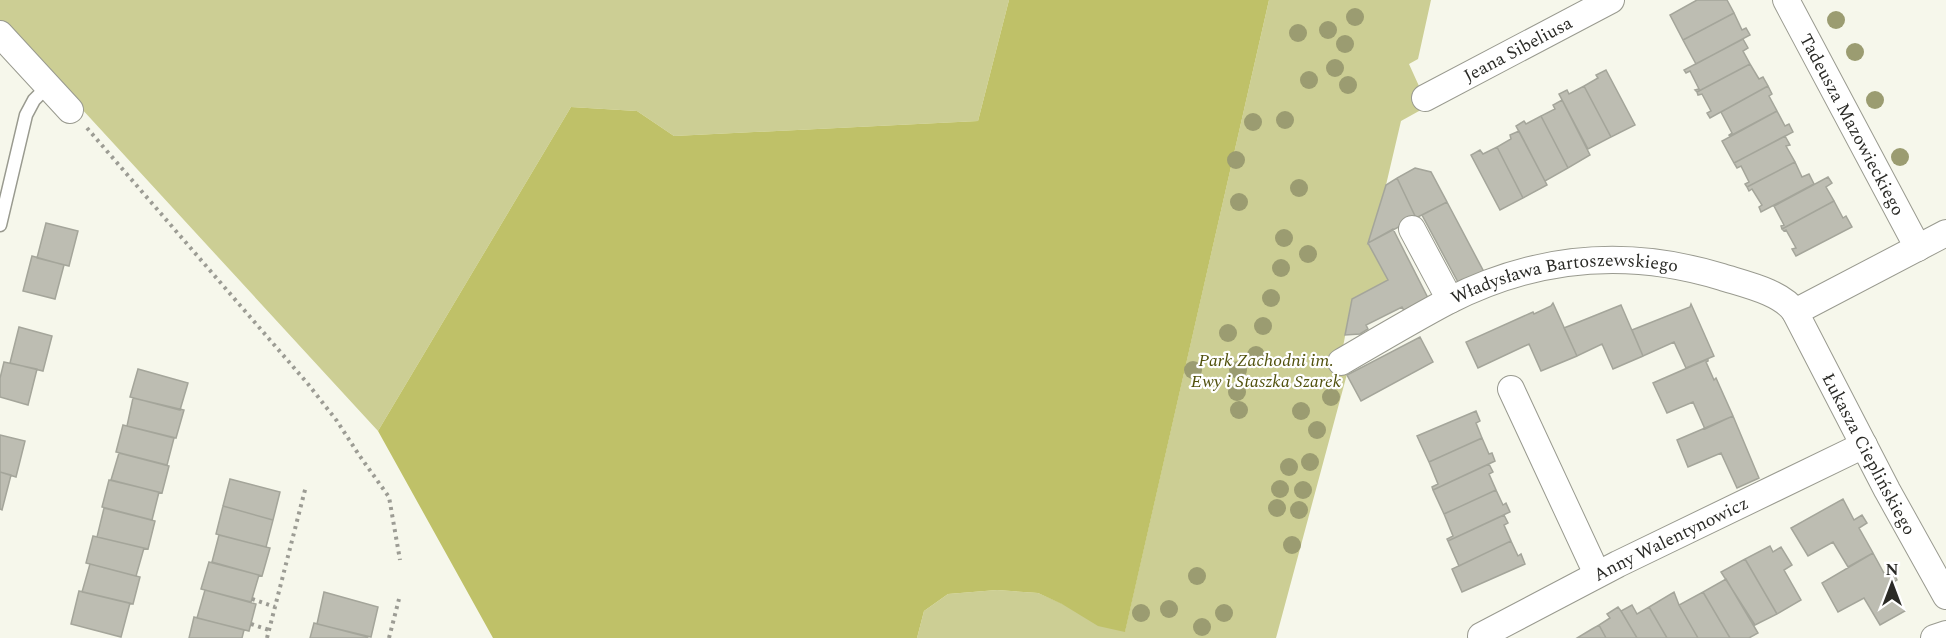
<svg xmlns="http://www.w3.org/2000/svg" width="1946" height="638" viewBox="0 0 1946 638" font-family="Spectral,serif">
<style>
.green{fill:#ccce94}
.forest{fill:#bfc168}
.building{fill:#bdbdb2;stroke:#a4a59a;stroke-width:1.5}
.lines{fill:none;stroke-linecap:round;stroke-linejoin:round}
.service-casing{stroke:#999a8f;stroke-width:15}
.minor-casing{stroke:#999a8f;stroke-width:28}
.path{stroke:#9c9c94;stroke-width:4;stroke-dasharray:3 4.5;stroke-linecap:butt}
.service{stroke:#fff;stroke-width:12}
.minor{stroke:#fff;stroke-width:26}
.tree{fill:#9b9c71}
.labels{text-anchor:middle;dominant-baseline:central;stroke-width:4.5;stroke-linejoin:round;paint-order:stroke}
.street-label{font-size:18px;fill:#2a2a26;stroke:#fff}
.park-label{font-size:18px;font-style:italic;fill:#51510d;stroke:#fff}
</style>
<rect width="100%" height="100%" fill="#f6f7eb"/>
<path class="green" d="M0,0h1009l-31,121 -304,15 -37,-25 -66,-4 -193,324 -378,-411z
M1269,0h162l-13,59 -9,5 19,42 -27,15 -15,64 -18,58 20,37 -36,19 -9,48 11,1 -78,290h-359l7,-27 24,-17 49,-4 41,3 87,38z"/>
<path class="forest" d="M1009,0h260l-144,632 -27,-6 -36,-22 -24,-11 -41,-3 -49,4 -24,17 -7,27h-424l-115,-207 193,-324 66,4 37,25 304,-15z"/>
<path class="building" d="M1697,0h30l7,13 -51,27 -13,-25z
M1734,13l8,17 4,-2 4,7 -54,29 -13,-24z
M1743,39l5,9 -5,3 7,13 -53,28 -2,-2 4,-1 -9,-18 -4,2 -2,-3z
M1750,64l9,15 4,-2 5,9 -58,32 -3,-5 4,-2 -9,-17 -4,1 -1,-3z
M1606,70l29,55 -24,12 -27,-51 14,-8 -2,-3z
M1584,86l27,51 -23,12 -29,-55 8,-4 2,4z
M1768,86l4,8 -3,2 8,15 -47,25 -1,-1 3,-2 -11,-21z
M1562,100l28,55 -22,13 -27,-52 14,-7 -2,-4z
M1777,111l8,15 4,-2 4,8 -59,31 -12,-22z
M1541,116l27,52 -23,13 -29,-55 8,-5 2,3z
M1519,131l28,54 -24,13 -26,-51 14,-8 -1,-4z
M1785,136l5,9 -4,1 9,16 -48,25 -2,-3 4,-2 -8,-16 -4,2 -3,-5z
M1497,147l26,51 -23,12 -29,-55 9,-5 3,4z
M1795,162l7,15 7,-3 5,10 -53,28 -2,-5 3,-2 -10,-16 -3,2 -2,-4z
M1415,168l16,4 16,30 -31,16 -19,-40z
M1828,177l4,6 -6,4 8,14 -52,28 -1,-3 3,-1 -10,-19z
M1397,178l19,40 -48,25 18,-58z
M1834,201l9,17 3,-2 6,11 -56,29 -4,-7 4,-1 -10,-18 -2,1 -2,-2z
M1447,202l37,70 -25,12 -37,-69z
M46,223l32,8 -9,35 -32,-8z
M1393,229l37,73 -24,13 -4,-8 -36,18 2,4 -8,5 -15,1 7,-36 36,-19 -20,-37z
M32,256l32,9 -9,34 -32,-8z
M1553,303l24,53 -36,15 -12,-27 -51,24 -12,-26 67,-30 1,2 17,-8z
M1691,304l23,52 -28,12 -12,-26 -31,14 -11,-26 58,-23z
M1621,305l22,51 -30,13 -11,-25 -25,12 -13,-28z
M19,327l33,9 -9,35 -33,-8z
M1420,337l13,25 -72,39 -14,-26z
M1708,359v2l-2,1 8,18 2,-2 17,38 -28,13 -12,-27 -26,11 -14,-30z
M4,362l33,7 -9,36 -28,-8v-19z
M138,369l50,14 -8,27 -50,-13z
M133,398l51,12 -8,28 -49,-12z
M1476,411l4,10 -4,2 6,15 -53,24 -12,-26z
M1733,416l26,62 -22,10 -16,-35 -33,14 -11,-27z
M123,425l51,13 -7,27 -51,-13z
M0,435l25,6 -9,36 -16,-5z
M1482,438l7,16 3,-1 3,8 -62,29 -1,-3 6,-3 -9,-22z
M119,453l50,13 -7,27 -51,-13z
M1489,464l4,8 -4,2 7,16 -52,24 -11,-24z
M0,472l11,3 -9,35 -2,-1z
M230,479l50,13 -7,28 -50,-14z
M109,480l50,12 -7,28 -50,-13z
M1496,490l7,15 3,-2 4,9 -62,29 -1,-2 6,-3 -9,-22z
M1843,499l11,21 8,-5 5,8 -8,5 14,25 -25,14 -15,-25 -25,14 -17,-28z
M223,506l50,14 -7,27 -50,-13z
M104,508l51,13 -7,28 -51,-12z
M1504,515l4,8 -4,2 7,16 -52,25 -11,-25z
M219,535l51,13 -8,28 -50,-14z
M93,536l51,12 -8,28 -50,-13z
M1511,541l7,15 3,-2 4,10 -63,28 -10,-23z
M1770,546l3,6 8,-5 11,18 -8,5 17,30 -24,14 -32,-55z
M1873,553l12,22 8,-4 4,9 -7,4 15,27 -25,14 -16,-27 -26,14 -16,-29z
M1745,559l32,55 -22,11 -34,-53z
M209,562l50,13 -8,27 -50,-13z
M90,564l50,13 -7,27 -51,-12z
M1726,579l32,54 -9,5h-19l-27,-46z
M205,590l51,14 -7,27 -52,-13z
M79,591l51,12 -9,34 -50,-13z
M324,592l54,15 -7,30 -54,-13z
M1674,592l5,13 19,33h-31l-18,-31z
M1703,592l27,46h-32l-19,-33z
M1632,605l5,9 12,-7 18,31h-30l-16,-27z
M1618,607l3,4 16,27h-31l-7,-13 11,-7 -3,-4z
M194,617l50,13 -2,8h-53z
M314,623l54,14 -1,1h-57z
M1599,625l7,13h-29l15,-9z"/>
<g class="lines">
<g class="service-casing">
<path id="service" d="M0,225l26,-110 8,-15 14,-14"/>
</g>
<g class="minor-casing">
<g id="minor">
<path id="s1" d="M1786,0l132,248"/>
<path d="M0,34l70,76"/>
<path id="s2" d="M1425,98l186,-98"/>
<path d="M1412,229l38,71"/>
<path d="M1795,312l151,-79"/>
<path id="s3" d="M1341,362c36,-21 71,-42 107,-61 88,-45 180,-53 274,-24 22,7 60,15 73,35l92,178 59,106"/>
<path d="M1511,389l86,185"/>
<path id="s4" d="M1483,638l-2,-2 137,-72 246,-119"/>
<path d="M1934,638l12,-4"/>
</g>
</g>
<path class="path" d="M87,128l221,256 29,37 22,34 30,42 11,63
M252,599l23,8
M251,624l18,6
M267,638l39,-152
M389,638l10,-39"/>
<use href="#service" class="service"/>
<use href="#minor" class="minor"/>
</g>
<g class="tree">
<circle cx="1355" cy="17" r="9"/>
<circle cx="1836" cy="20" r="9"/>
<circle cx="1328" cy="30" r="9"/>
<circle cx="1298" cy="33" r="9"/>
<circle cx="1345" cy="44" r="9"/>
<circle cx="1855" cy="52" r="9"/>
<circle cx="1335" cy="68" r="9"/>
<circle cx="1309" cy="80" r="9"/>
<circle cx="1348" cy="85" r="9"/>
<circle cx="1875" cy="100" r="9"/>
<circle cx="1285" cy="120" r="9"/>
<circle cx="1253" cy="122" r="9"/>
<circle cx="1900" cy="157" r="9"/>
<circle cx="1236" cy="160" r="9"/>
<circle cx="1299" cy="188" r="9"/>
<circle cx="1239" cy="202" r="9"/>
<circle cx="1284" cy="238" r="9"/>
<circle cx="1308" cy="254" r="9"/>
<circle cx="1281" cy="268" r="9"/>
<circle cx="1271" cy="298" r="9"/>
<circle cx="1263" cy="326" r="9"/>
<circle cx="1228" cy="333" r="9"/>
<circle cx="1256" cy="355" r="9"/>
<circle cx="1193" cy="370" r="9"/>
<circle cx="1238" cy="370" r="9"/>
<circle cx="1237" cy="392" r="9"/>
<circle cx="1331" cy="397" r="9"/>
<circle cx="1239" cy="410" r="9"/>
<circle cx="1301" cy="411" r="9"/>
<circle cx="1317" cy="430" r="9"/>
<circle cx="1310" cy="462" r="9"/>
<circle cx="1289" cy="467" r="9"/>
<circle cx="1280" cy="489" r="9"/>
<circle cx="1303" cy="490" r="9"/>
<circle cx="1277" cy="508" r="9"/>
<circle cx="1299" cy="510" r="9"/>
<circle cx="1292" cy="545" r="9"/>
<circle cx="1197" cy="576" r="9"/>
<circle cx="1169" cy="609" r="9"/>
<circle cx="1141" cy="613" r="9"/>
<circle cx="1224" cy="613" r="9"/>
<circle cx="1202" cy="627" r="9"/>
</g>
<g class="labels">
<g class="street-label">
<text stroke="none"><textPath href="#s2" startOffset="105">Jeana Sibeliusa</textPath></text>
<text stroke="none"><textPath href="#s1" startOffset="141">Tadeusza Mazowieckiego</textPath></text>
<text stroke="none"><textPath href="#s3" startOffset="244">Władysława Bartoszewskiego</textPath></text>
<text stroke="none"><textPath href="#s3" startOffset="648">Łukasza Cieplińskiego</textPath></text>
<text stroke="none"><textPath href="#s4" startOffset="216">Anny Walentynowicz</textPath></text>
</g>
<g class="park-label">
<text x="1266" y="360">Park Zachodni im.<tspan x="1266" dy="21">Ewy i Staszka Szarek</tspan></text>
</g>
</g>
<g transform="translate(1892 584)" stroke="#ffffff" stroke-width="4.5" paint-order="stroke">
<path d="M0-4.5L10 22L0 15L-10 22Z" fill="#2a2a26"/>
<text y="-9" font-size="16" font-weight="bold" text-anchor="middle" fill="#2a2a26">N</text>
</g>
</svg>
